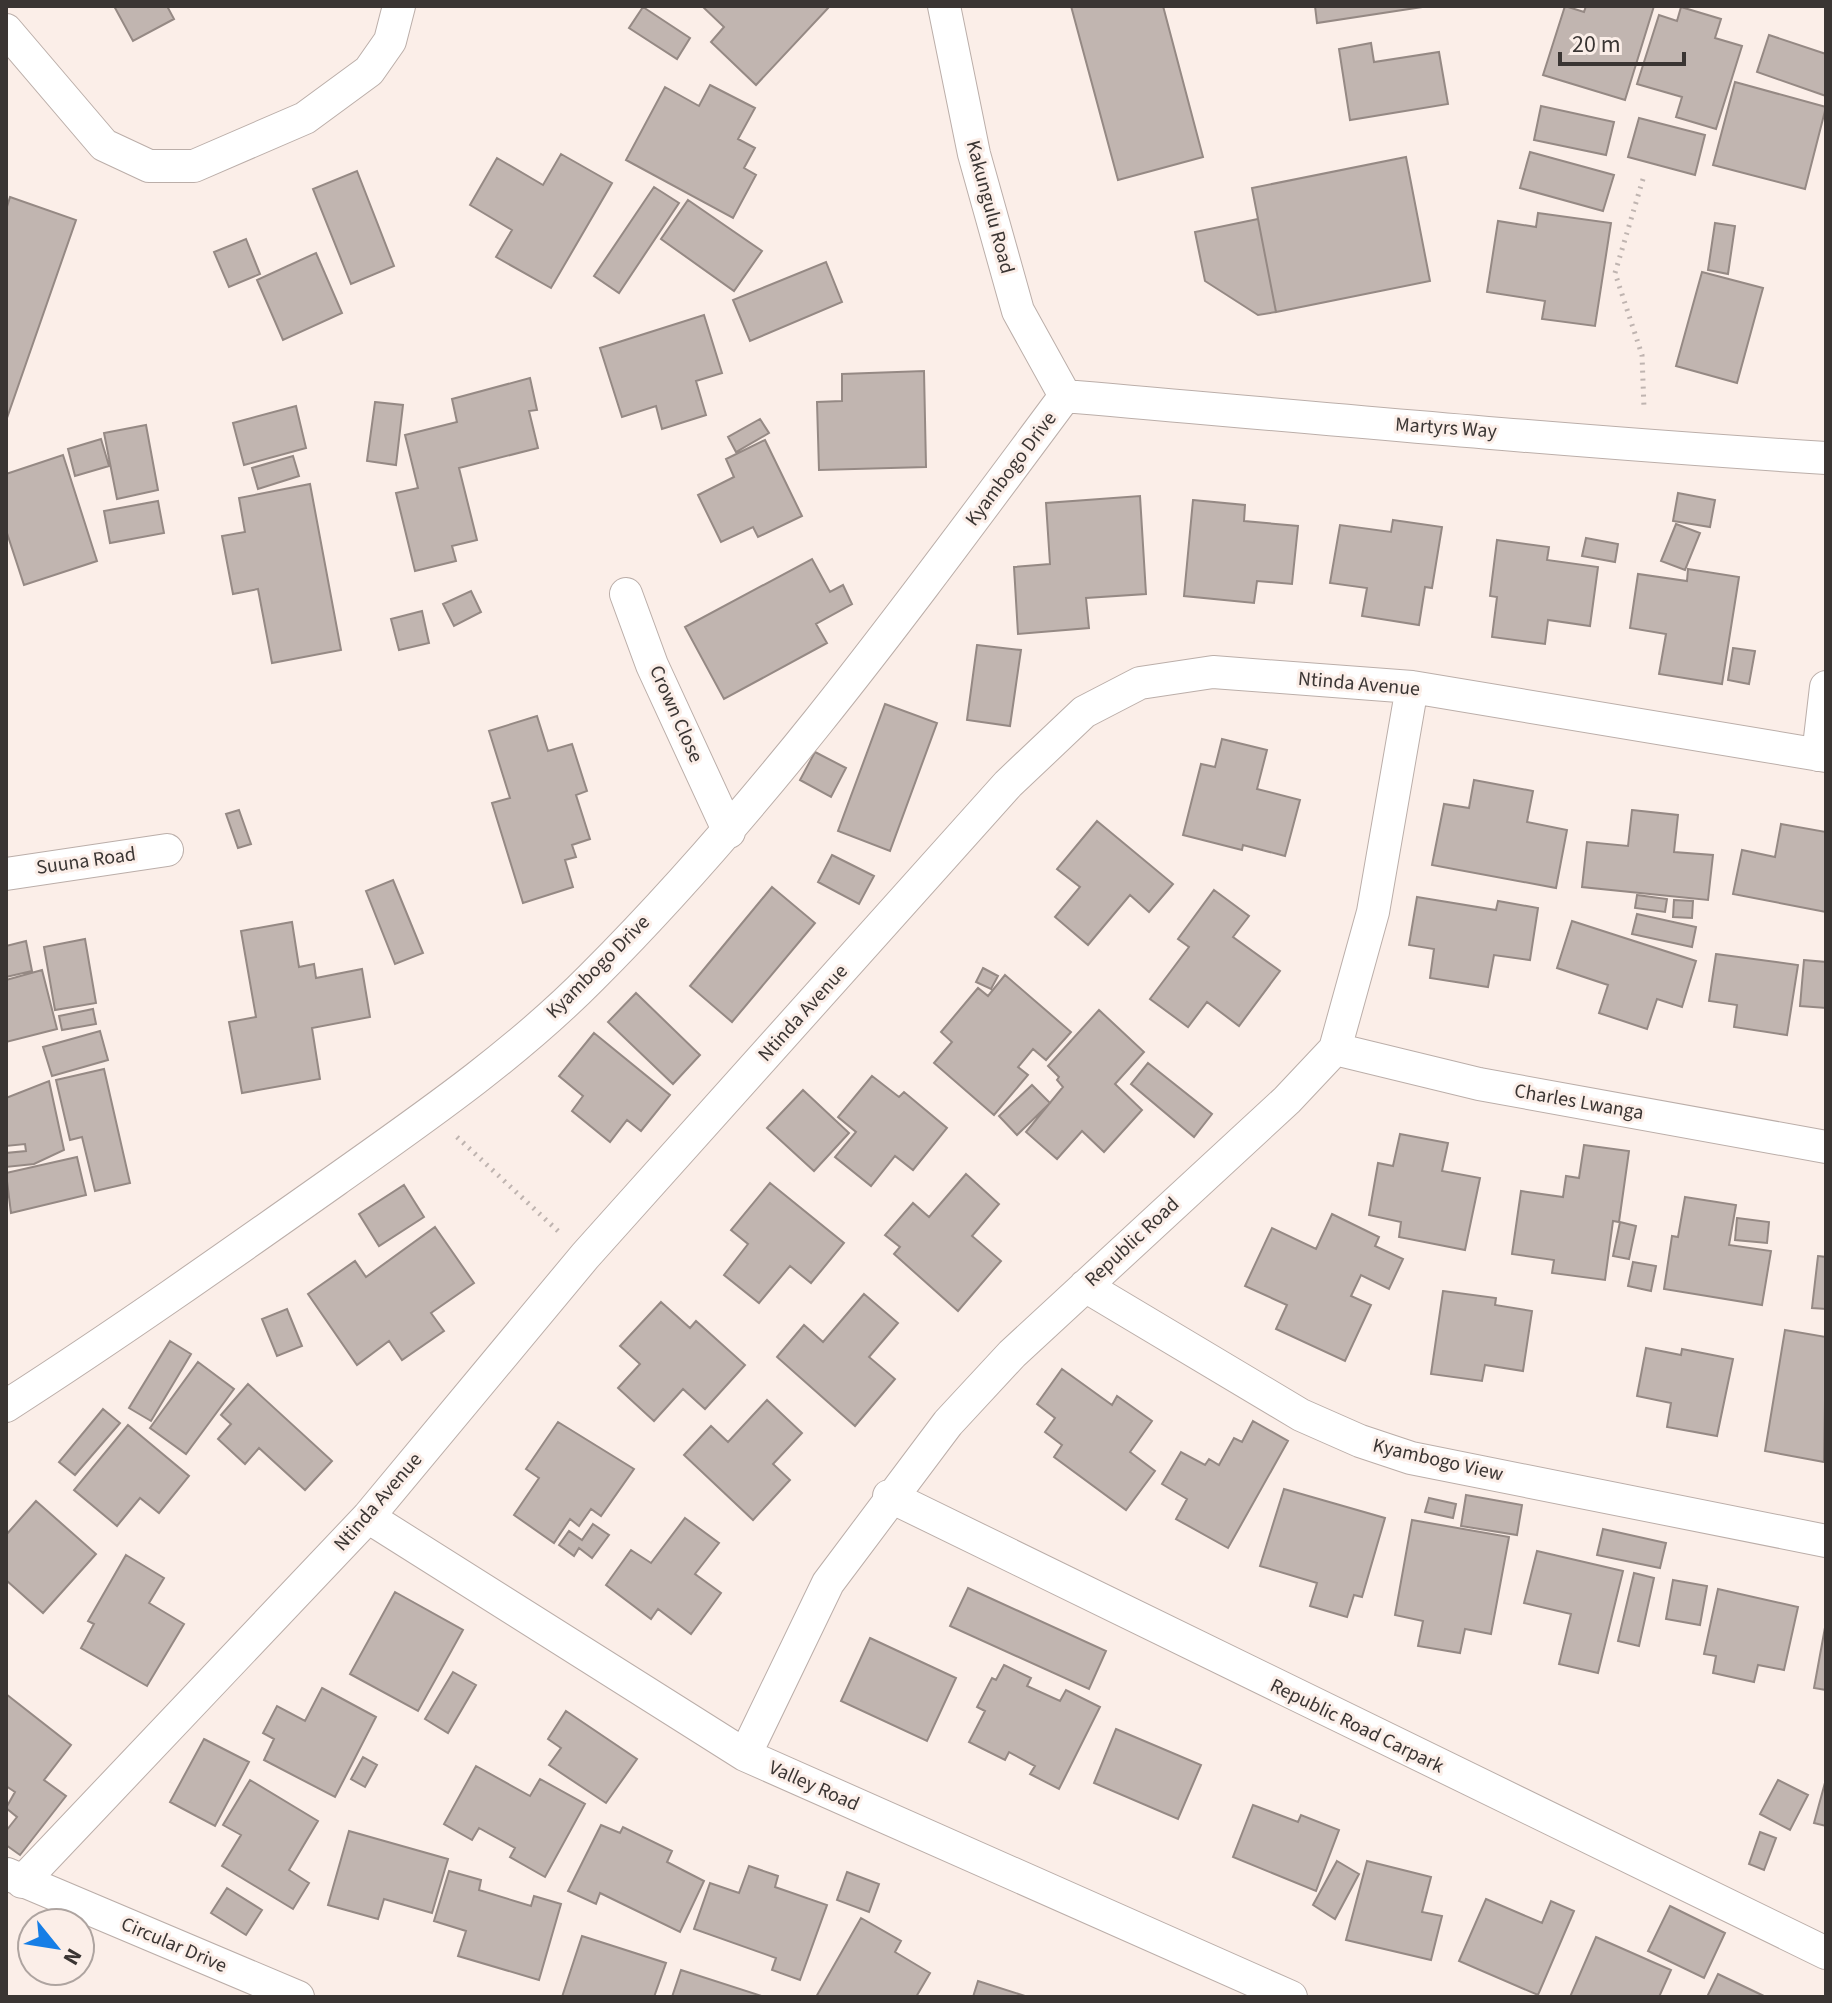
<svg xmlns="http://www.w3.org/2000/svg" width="1832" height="2003" viewBox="0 0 1832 2003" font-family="'Source Sans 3',sans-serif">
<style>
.building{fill:#c1b5b0;stroke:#958984;stroke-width:2}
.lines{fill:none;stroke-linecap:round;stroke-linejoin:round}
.minor-casing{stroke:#bbaea9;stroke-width:34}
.path{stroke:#bfb4b0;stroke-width:5;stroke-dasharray:2 6;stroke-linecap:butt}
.minor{stroke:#fff;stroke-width:32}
.labels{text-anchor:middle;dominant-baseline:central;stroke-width:6;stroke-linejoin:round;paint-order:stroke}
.street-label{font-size:20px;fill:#3a3533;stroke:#fbeee8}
</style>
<rect width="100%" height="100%" fill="#fbeee8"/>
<path class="building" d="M114,6h53l7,13 -41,22z
M702,6h128l-74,79 -45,-43 13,-15z
M1071,6h92l40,151 -85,23z
M1315,6h114l-112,17z
M1565,6l19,6 2,-6h68l-29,94 -82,-25z
M643,7l47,31 -13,21 -48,-31z
M1681,7l40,12 -6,19 27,8 -26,83 -40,-12 6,-20 -45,-13 22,-69 18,6z
M1769,35l57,19v42l-69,-24z
M1371,43l3,19 65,-10 9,52 -98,16 -11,-71z
M1735,82l91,25 -21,82 -92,-24z
M710,85l45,23 -17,31 17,9 -11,20 12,7 -23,43 -107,-58 39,-73 34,19z
M1541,106l73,16 -8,33 -72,-15z
M1639,118l66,17 -10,40 -67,-18z
M1530,152l84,23 -11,36 -83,-23z
M561,154l51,29 -61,105 -55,-31 16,-27 -42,-25 27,-47 46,27z
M1406,157l24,124 -154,31 -24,-124z
M357,171l37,95 -43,18 -38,-95z
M654,187l25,16 -60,90 -25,-17z
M10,197l66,23 -69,198 -1,-208z
M688,200l74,51 -28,40 -73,-52z
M1538,213l73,10 -16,103 -53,-7 3,-18 -58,-9 11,-71 38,6z
M1258,219l18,93 -18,3 -53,-34 -10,-49z
M1715,223l20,3 -7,48 -20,-4z
M246,239l14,35 -31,13 -15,-35z
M316,253l26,60 -59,27 -26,-60z
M826,262l16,40 -92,39 -17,-41z
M1702,272l61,16 -26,95 -61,-17z
M704,315l18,58 -26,8 10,34 -44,14 -6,-23 -34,11 -22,-69z
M924,371l2,96 -107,3 -2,-68 25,-1v-27z
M530,378l7,32 -8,1 9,37 -79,20 18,72 -25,6 4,15 -41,10 -19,-78 22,-5 -13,-53 52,-13 -5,-23z
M375,402l28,3 -7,60 -29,-4z
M296,406l10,42 -62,17 -11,-42z
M760,419l9,14 -33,19 -8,-15z
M146,425l12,65 -41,9 -13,-66z
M101,439l8,27 -34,10 -7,-27z
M765,440l37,76 -44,21 -5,-10 -32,15 -23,-47 36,-18 -8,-18z
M63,455l34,106 -73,24 -18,-55v-56z
M293,456l6,20 -41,13 -6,-21z
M310,484l31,166 -69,13 -14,-74 -25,5 -11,-58 23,-4 -6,-34z
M1678,493l37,7 -5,27 -37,-6z
M1140,496l6,98 -60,4 3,30 -71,6 -4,-67 36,-3 -4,-61z
M1193,500l52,5 -1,16 54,5 -6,58 -35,-3 -3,22 -70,-7z
M158,501l6,32 -54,10 -6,-32z
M1393,520l49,7 -10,61 -7,-1 -6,38 -57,-9 5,-28 -37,-5 10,-58 51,7z
M1676,524l24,9 -15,37 -24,-9z
M1586,538l32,6 -3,18 -33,-6z
M1497,540l52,7 -2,13 51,7 -8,59 -42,-6 -3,24 -53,-7 5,-40 -7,-1z
M812,559l18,33 13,-7 9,19 -36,20 11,19 -103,56 -39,-72z
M1688,569l51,8 -17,107 -63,-10 7,-40 -36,-6 8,-54 49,7z
M471,591l10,21 -27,14 -11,-22z
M422,611l7,32 -30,7 -8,-31z
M977,645l44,5 -11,76 -43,-6z
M1733,648l22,3 -6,33 -21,-4z
M885,704l52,19 -47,128 -52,-20z
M537,716l11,35 24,-7 15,47 -11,4 14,44 -18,6 4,12 -11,3 8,27 -50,16 -31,-100 18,-5 -21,-67z
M1222,739l45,11 -10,39 43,11 -15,56 -42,-11 -1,5 -59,-15 18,-71 14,3z
M815,752l31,16 -15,29 -31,-17z
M1474,780l59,11 -6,31 40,8 -11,58 -124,-23 12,-61 25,4z
M239,810l12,34 -13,4 -12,-34z
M1632,810l46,5 -4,37 39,3 -5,45 -126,-13 5,-45 41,4z
M1097,821l76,63 -24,28 -19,-17 -42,50 -33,-28 25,-30 -23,-18z
M1781,824l45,8v80l-93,-18 9,-44 33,7z
M832,855l42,21 -15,28 -41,-22z
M393,880l30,73 -28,11 -29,-73z
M772,887l43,36 -83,99 -42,-36z
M1214,890l35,26 -16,21 47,34 -41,55 -32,-24 -19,25 -38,-28 39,-52 -11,-8z
M1637,895l30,4 -2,13 -30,-4z
M1417,897l79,13 2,-9 40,7 -8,52 -36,-5 -6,32 -58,-9 4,-29 -25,-4z
M1674,900l19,1 -1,17 -19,-1z
M1637,914l59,13 -4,20 -60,-13z
M1572,921l124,40 -14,46 -25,-8 -10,30 -48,-16 9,-28 -51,-17z
M292,922l7,45 15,-3 2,14 46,-9 8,48 -58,11 8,51 -78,14 -13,-71 27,-5 -15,-86z
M85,939l11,64 -41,7 -11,-63z
M26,941l6,30 -26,6v-31z
M1716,954l82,11 -11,70 -53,-8 3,-22 -28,-4z
M1804,960l22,2v46l-26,-2z
M983,968l15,8 -7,13 -15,-7z
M42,970l15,59 -51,13v-62z
M1005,975l66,57 -25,28 -13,-11 -15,18 10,8 -34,40 -60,-52 18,-21 -11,-10 37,-44 10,8z
M636,993l64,62 -27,29 -65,-62z
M93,1009l3,15 -34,6 -3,-14z
M1099,1010l45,42 -29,32 27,26 -38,42 -22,-21 -25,28 -31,-27 37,-45 -6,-7 2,-3 -11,-11z
M100,1031l8,29 -56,16 -9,-29z
M594,1033l76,62 -29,36 -14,-11 -17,22 -38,-31 11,-15 -24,-20z
M1148,1063l64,51 -18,23 -63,-53z
M104,1069l26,114 -35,8 -13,-54 -12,3 -14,-60z
M872,1076l27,21 5,-5 43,36 -34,42 -18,-14 -24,30 -36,-29 21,-25 -18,-15z
M49,1081l15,69 -30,14 -28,3v-14l20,-2 -1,-7 -19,2v-48z
M1032,1085l18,18 -33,32 -18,-19z
M803,1090l46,43 -35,38 -47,-43z
M1400,1134l48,9 -6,28 38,7 -15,72 -66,-13 2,-15 -32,-7 9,-52 15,3z
M1584,1145l45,6 -10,71 -6,-1 -8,59 -53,-7 2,-13 -42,-6 9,-63 42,6 3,-21 13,2z
M77,1157l9,38 -75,18 -5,-40z
M966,1174l33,30 -27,32 29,25 -43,50 -64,-57 6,-7 -15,-12 28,-32 16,14z
M770,1183l74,60 -33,40 -21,-17 -31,37 -35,-28 24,-31 -17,-14z
M404,1185l20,32 -45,29 -20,-32z
M1685,1197l51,8 -7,40 42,6 -9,54 -98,-16 8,-53 6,1z
M1332,1214l47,23 -4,9 28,13 -14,30 -28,-14 -10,21 20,9 -26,56 -69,-32 11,-24 -42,-19 27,-58 44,21z
M1737,1218l32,4 -2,21 -32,-3z
M1620,1222l16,4 -7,33 -16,-3z
M435,1227l39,56 -43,30 13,18 -42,29 -13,-19 -32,24 -49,-71 47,-33 11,16z
M1818,1256l8,1v52l-14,-1z
M1633,1262l23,4 -5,25 -23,-5z
M1443,1291l53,7 -1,7 37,6 -9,60 -38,-6 -3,16 -51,-7z
M864,1294l34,29 -29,34 26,22 -40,47 -78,-69 27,-32 19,17z
M661,1302l29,26 6,-7 49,44 -40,44 -22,-20 -29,32 -36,-33 22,-24 -20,-18z
M287,1309l15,37 -25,10 -15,-37z
M1785,1330l41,7 -2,125 -59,-11z
M170,1341l21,13 -40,67 -22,-13z
M1646,1348l35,7 1,-6 51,10 -16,77 -50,-9 4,-24 -34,-7z
M198,1362l36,27 -48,65 -36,-26z
M1062,1369l50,36 5,-9 35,25 -22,31 25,19 -29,39 -72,-53 8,-12 -17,-13 10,-14 -18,-14z
M248,1384l84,77 -27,29 -46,-42 -14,16 -27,-25 13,-15 -10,-9z
M767,1400l35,33 -29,31 17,16 -37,40 -69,-65 27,-29 17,16z
M103,1409l17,14 -45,52 -16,-13z
M1253,1421l35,20 -60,107 -52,-29 11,-20 -25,-15 19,-32 24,13 4,-6 10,6 15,-27 8,4z
M558,1422l76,47 -33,47 -10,-7 -12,17 -9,-7 -16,24 -40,-28 25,-37 -13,-9z
M128,1425l61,51 -30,37 -19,-15 -23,28 -43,-36z
M1284,1489l101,29 -23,79 -8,-2 -7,22 -37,-11 7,-23 -57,-17z
M1466,1495l56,10 -5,30 -56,-9z
M1429,1498l27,6 -3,14 -28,-6z
M36,1501l60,53 -53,59 -37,-33v-45z
M685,1518l34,25 -24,31 26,19 -30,41 -33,-25 -7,10 -45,-34 25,-35 20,13z
M1412,1520l97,17 -18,97 -26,-5 -5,24 -42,-7 5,-25 -28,-6z
M593,1524l16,11 -17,23 -13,-10 -5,8 -15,-11 10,-14 13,9z
M1603,1529l63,14 -6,25 -63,-13z
M1537,1551l86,20 -25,102 -39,-9 12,-50 -47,-11z
M126,1555l38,23 -15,25 35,21 -37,62 -66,-38 13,-24 -6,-3z
M1634,1573l20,5 -15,68 -21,-5z
M1673,1580l34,6 -7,39 -34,-6z
M968,1588l138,63 -17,38 -139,-63z
M1718,1589l80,18 -14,63 -26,-5 -4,17 -41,-9 3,-17 -12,-2z
M395,1592l68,38 -45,81 -68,-37z
M1826,1622v68l-12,-2z
M870,1638l86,40 -29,63 -86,-40z
M1004,1665l27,13 -4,8 33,15 6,-11 34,17 -41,82 -29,-15 5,-8 -26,-14 -4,8 -36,-18 16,-31 -8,-4 15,-29 4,2z
M453,1672l23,13 -28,48 -23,-14z
M322,1688l54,29 -41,80 -71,-37 10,-21 -11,-6 14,-27 28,15z
M6,1694l65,51 -27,35 22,16 -46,59 -14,-10v-14l11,-14 -11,-9 9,-16 -9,-6z
M566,1711l71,48 -31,44 -57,-38 12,-17 -13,-9z
M1116,1729l85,36 -23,54 -84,-36z
M204,1739l45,23 -34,64 -45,-24z
M363,1757l14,8 -12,22 -14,-8z
M476,1766l54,30 10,-17 45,25 -40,73 -35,-20 5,-9 -36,-20 -7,12 -28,-16z
M1826,1779v47l-12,-3z
M250,1780l68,41 -29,49 20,13 -16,26 -71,-43 19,-31 -18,-10z
M1778,1780l30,15 -18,35 -30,-16z
M1253,1805l45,17 3,-7 38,15 -23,61 -83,-34z
M601,1825l19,8 3,-6 49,24 -5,11 37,19 -24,51 -80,-39 -4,11 -28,-13z
M349,1831l99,28 -16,54 -48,-14 -6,20 -50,-14z
M1760,1832l16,6 -12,32 -15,-6z
M1337,1861l22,13 -24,45 -22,-14z
M1367,1861l64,16 -9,35 20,4 -11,44 -85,-20z
M749,1866l29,10 -3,11 52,18 -27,75 -28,-10 4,-12 -82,-29 16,-46 29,10z
M449,1871l32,9 -2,10 52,16 3,-10 27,8 -22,76 -81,-24 8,-25 -32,-10z
M847,1872l32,12 -10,28 -32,-12z
M227,1888l35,22 -16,25 -35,-22z
M1486,1899l56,24 9,-22 23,10 -36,84 -79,-34z
M1670,1906l55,27 -21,45 -56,-27z
M861,1918l40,23 -6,11 35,21 -14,24h-100z
M582,1936l84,27 -12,34h-92z
M1596,1937l75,33 -12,27h-89z
M681,1970l84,27h-93z
M1718,1974l48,23h-59z
M978,1981l50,16h-55z"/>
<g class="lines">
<g class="minor-casing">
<path id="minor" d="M944,6l30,148 44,157 47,85
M6,30l98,115 45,21h45l111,-48 64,-47 21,-30 9,-35
M1065,396c254,22 507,46 761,62
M626,594l26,71 77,167
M1818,755l8,-68
M6,874l161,-24
M1335,1049l144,35 347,63
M1085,1286l216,129 59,26 51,17 415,83
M6,1406c112,-72 221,-149 330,-226 89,-63 180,-126 256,-203 177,-177 324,-381 473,-581
M889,1496l937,457
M368,1517l377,238 546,242
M745,1755l83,-172 120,-160 64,-69 275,-254 48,-51 38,-137 39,-225
M7,1874l291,123
M22,1882l346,-365 217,-261 423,-472 76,-72 56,-29 73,-11 199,15 414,69"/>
</g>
<path class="path" d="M1643,179l-28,94 27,82 2,53
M457,1137l101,94"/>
<use href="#minor" class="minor"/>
</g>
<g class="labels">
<g class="street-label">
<text transform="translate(990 207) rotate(75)">Kakungulu Road</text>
<text transform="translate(1446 428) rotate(4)">Martyrs Way</text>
<text transform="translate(1011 469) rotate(-53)">Kyambogo Drive</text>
<text transform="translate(1359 684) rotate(5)">Ntinda Avenue</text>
<text transform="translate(676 714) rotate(66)">Crown Close</text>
<text transform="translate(86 861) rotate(-8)">Suuna Road</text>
<text transform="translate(598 967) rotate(-45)">Kyambogo Drive</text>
<text transform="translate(803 1013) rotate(-48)">Ntinda Avenue</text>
<text transform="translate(1579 1102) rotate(10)">Charles Lwanga</text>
<text transform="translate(1132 1242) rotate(-43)">Republic Road</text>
<text transform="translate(1438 1460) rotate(13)">Kyambogo View</text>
<text transform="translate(378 1502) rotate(-49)">Ntinda Avenue</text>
<text transform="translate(1357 1726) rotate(26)">Republic Road Carpark</text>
<text transform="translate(814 1786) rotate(24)">Valley Road</text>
<text transform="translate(174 1945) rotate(23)">Circular Drive</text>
</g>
</g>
<rect width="1832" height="2003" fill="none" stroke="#3a3533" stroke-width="16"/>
<g transform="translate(56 1947) rotate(120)"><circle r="38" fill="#fbeee8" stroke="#aea4a0" stroke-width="2"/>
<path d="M0-6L14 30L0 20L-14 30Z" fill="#167ee6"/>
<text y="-12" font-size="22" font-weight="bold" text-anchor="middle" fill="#3a3533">N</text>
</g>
<path d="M1560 52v12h124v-12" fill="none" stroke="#3a3533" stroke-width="4"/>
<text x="1572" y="52" font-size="24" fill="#3a3533" stroke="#fbeee8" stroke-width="6" paint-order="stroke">20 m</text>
</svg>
